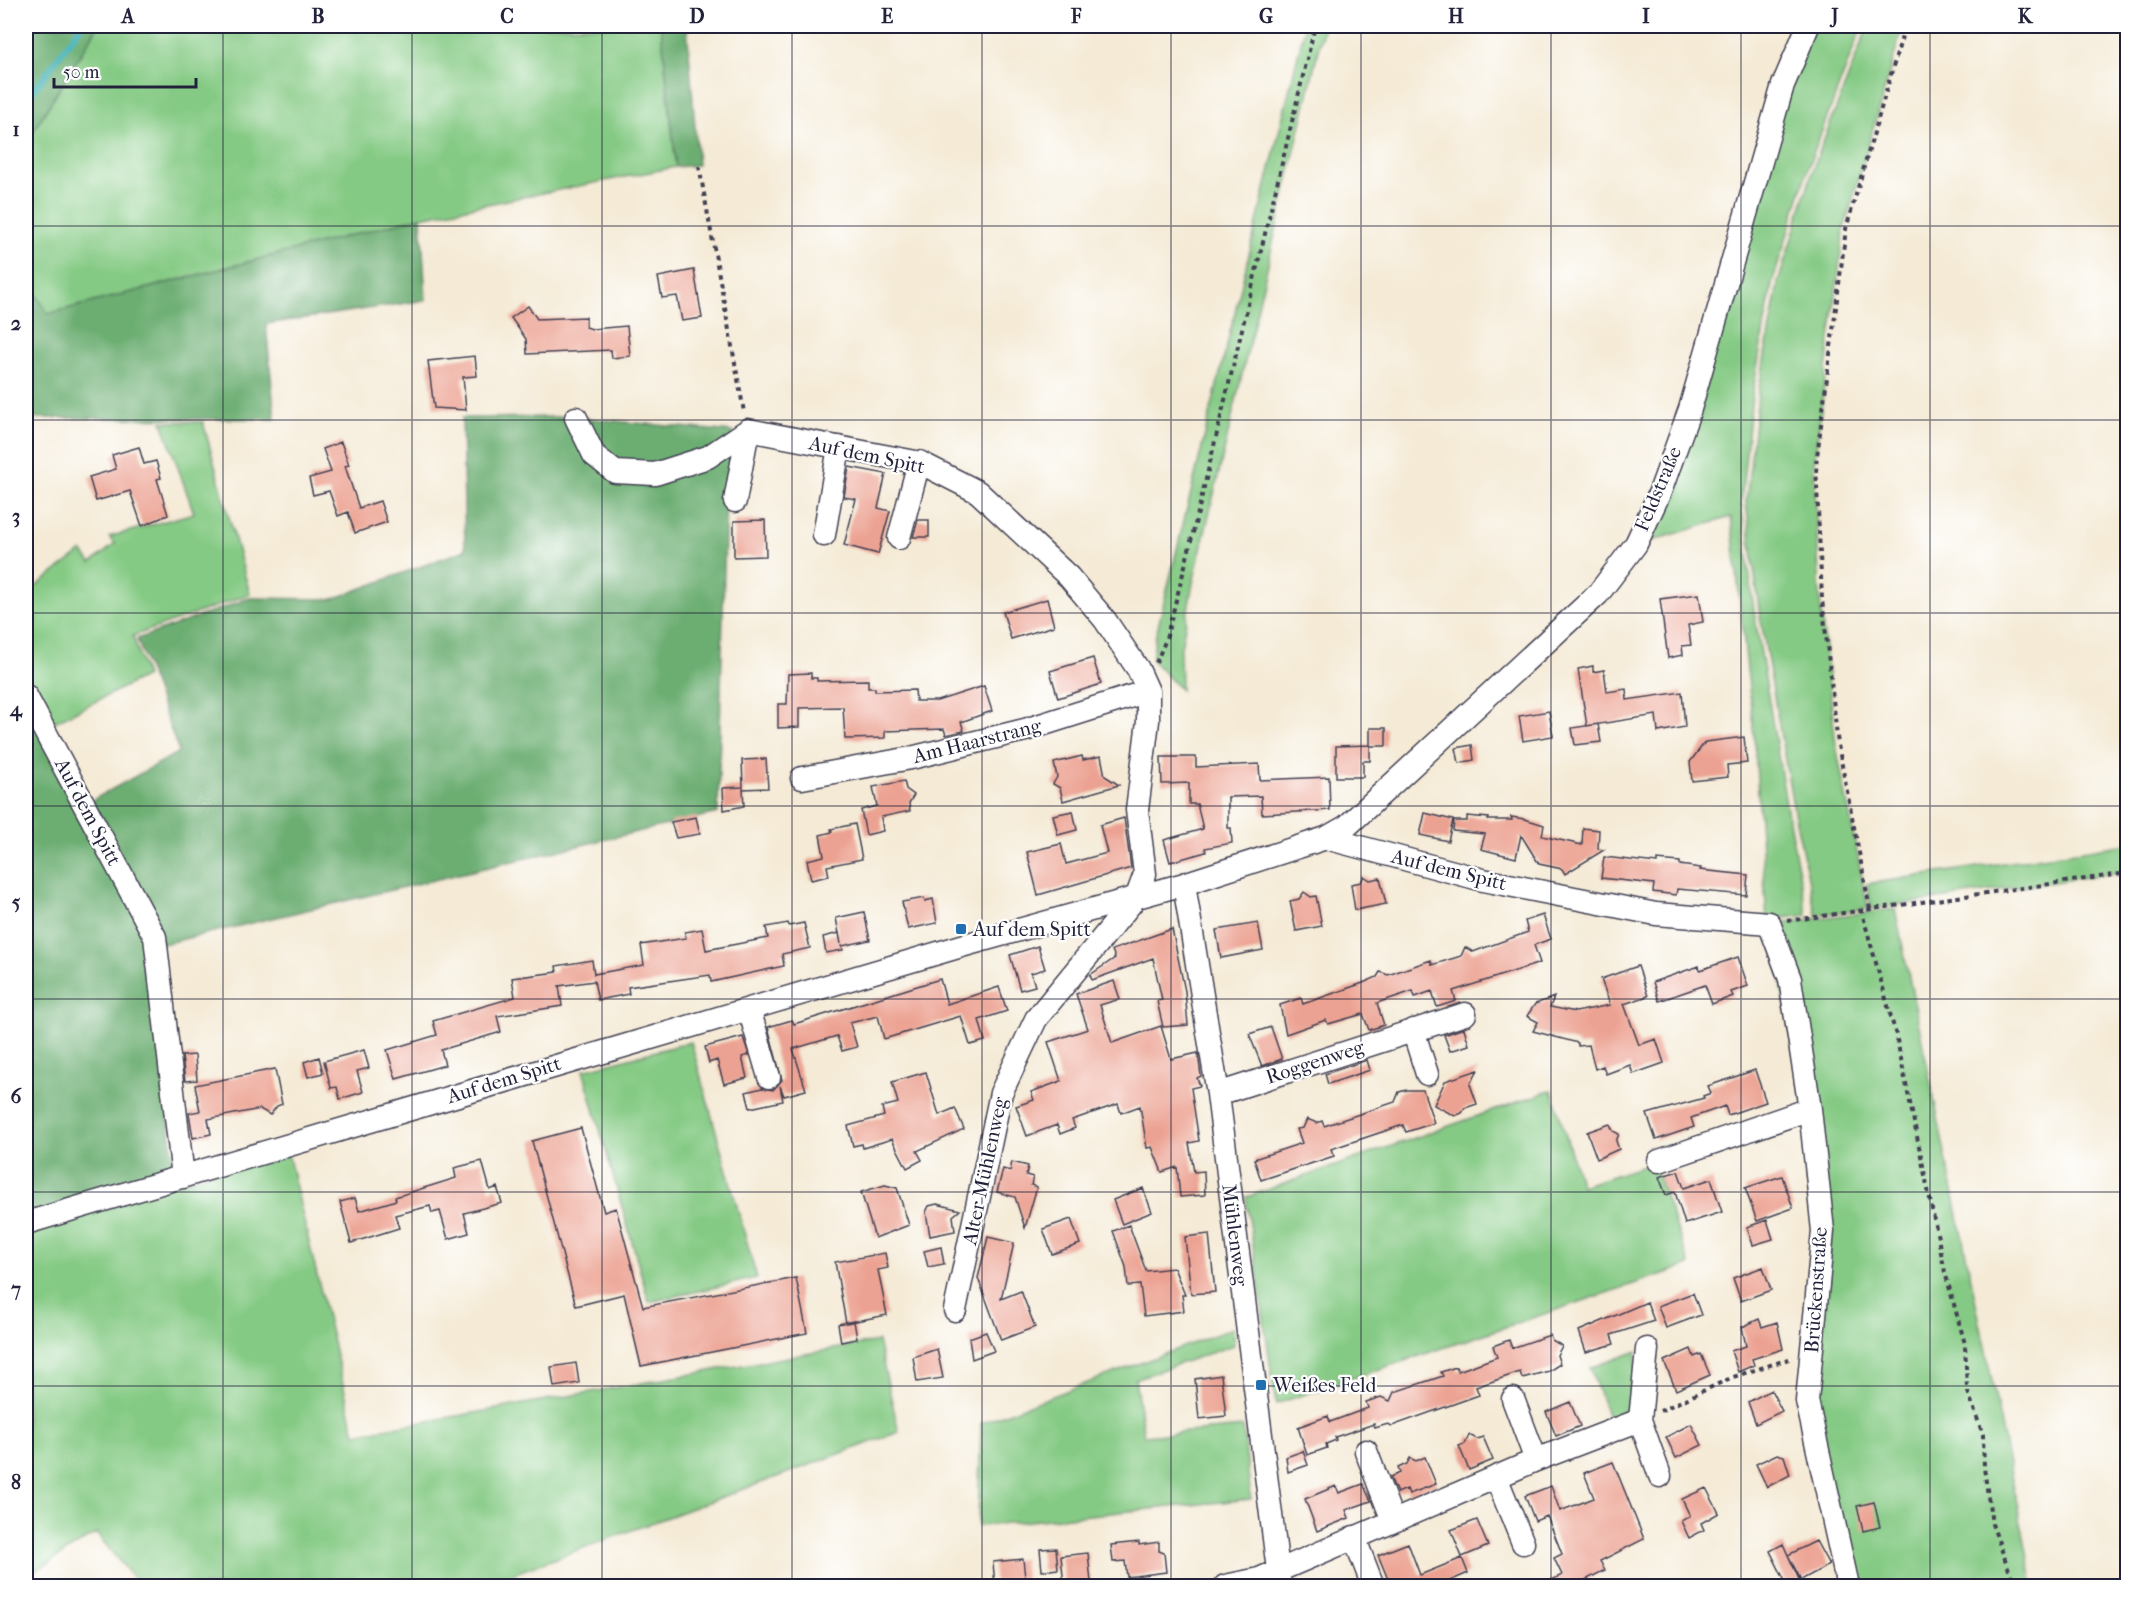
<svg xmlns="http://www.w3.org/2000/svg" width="2153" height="1612" viewBox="0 0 2153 1612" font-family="'IM FELL French Canon',serif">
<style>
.green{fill:#85ca84;stroke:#547660;stroke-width:1.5}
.forest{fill:#6cae72;stroke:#476856;stroke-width:1.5}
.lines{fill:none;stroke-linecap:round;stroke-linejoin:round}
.stream{stroke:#41b2b8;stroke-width:6}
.building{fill:#eca292}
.minor-casing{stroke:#424052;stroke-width:25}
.path{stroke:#424052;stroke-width:4;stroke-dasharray:4.5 4.5;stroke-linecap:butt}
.minor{stroke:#fff;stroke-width:22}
.grid{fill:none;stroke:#22223b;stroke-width:1.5;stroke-opacity:0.55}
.poi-dot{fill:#1f6fb2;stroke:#fff;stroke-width:2}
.labels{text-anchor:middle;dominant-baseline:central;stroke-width:4.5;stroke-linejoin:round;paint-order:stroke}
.street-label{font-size:20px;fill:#22223b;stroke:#fff}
.poi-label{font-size:20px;fill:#22223b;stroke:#fff;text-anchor:start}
.neatline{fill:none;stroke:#22223b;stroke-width:2}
.grid-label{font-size:20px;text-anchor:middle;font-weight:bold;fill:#22223b}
</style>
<rect width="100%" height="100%" fill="#fff"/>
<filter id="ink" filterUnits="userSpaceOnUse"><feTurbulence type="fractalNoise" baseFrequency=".0167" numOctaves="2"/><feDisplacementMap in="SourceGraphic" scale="12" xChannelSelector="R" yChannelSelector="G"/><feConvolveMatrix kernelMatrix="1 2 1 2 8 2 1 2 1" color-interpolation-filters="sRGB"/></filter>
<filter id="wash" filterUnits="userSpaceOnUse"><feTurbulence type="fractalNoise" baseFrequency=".008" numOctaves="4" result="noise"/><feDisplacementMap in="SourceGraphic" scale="24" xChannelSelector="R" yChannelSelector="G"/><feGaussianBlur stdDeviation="1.35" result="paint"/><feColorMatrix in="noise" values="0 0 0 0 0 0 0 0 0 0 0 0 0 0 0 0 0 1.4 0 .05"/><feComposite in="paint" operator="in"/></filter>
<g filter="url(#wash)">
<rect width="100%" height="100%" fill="#f4ead5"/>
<path class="green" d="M98,26h563l15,141 -255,50 -374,97 -21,-38v-133z
M1305,26h19l-131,557 -13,70 1,37 -29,-30 3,-21z
M1810,26h52l-52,136 -38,122 -20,112 -11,106 13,109 34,205 19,99 -40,5 -13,-184 -23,-219 -93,28z
M1868,26h35l-59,203 -30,236 6,136 16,145 32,162 -52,7 -22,-103 -35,-202 -13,-108 12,-108 20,-111 37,-120z
M162,422h41l47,172 -117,42 13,40 -97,49 -23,-51v-80l56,-43 9,12 24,-19 -6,-7 85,-24z
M2127,844v27l-256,38 -4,-25z
M1895,909l139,677h-182l-42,-183 18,-172 -58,-307z
M691,1042l66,236 -108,24 -66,-232z
M1552,1090l29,96 72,-23 37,102 -414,139 -30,-207z
M287,1150l68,284 523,-93 21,91 -419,154h-340l-44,-53 -70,44v-349z
M1233,1328l1,17 -99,34 9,57 99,-9 8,72 -273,27 3,-103z
M1637,1351c-4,31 3,55 -27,72l-20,-55z"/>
<path class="forest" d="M26,26h72l-72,117z
M661,26h26l11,139 -22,2z
M421,217l5,83 -160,24 9,95 -249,-1v-142l22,38z
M572,417l161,15 -7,61 -8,320 -568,134 25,227 -149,43v-509l56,98 97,-54 -42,-113 113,-41 83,1 132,-49 -3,-132z"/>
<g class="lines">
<path class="stream" d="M26,101l55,-75"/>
</g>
<g id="blocks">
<path class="building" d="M694,270l8,48 -20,3 -5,-25 -15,2 -4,-21z
M528,306l9,13 49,-2v10l6,2 35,-3 3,30 -18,2 -1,-8 -84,4 -1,-15 -15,-21z
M475,356l2,20 -14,1 3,33 -32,-2 -6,-47z
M341,442l8,23 -4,1 14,42 21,-7 7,21 -32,11 -7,-21 -10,4 -9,-25 -16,4 -4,-17 22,-6 -8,-23z
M139,447l5,17 12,-3 5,17 -4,1 11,36 -26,11 -12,-35 -34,10 -7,-24 27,-8 -4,-14z
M849,467l37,7 -8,34 12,3 -12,43 -34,-9 12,-46 -12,-2z
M765,520l1,36 -32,1v-36z
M918,520h11v17h-16z
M1699,594l4,28 -15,3 3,20 -9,1 1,9 -15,3 -8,-59z
M1047,599l7,27 -43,13 -8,-27z
M1093,658l8,26 -43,14 -8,-27z
M1593,666v6l11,-2 3,22 19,-3 1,11 55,-8 3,35 -27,5 -2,-17 -69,11 -9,-57z
M811,673v5h6v3l51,-1v8h7v3l40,-1 1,11h21l47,-15 8,25 -31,11 3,9 -18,4 -2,-6 -59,2v7l-40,1 -2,-32 -44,1v19l-21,1v-24h9l1,-30z
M1549,711l4,25 -30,5 -4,-25z
M1598,724l3,18 -26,3 -3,-17z
M1370,728h16v18h-16v15h-7v16h-27v-31l34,-1z
M1744,737l3,26 -20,2 1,12 -36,4 -2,-19 15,-20z
M1472,745l2,15 -15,3 -3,-15z
M1082,756l1,4 18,-4 4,20 14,9 -56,16 -3,-13 -7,-4 4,-7 -3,-14z
M1161,757h35v10l63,-3 1,16 69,-3 1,33 -68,4 -1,-18 -33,1v31h3l1,15 -27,5 1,4 -36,10 -6,-22 39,-11 -6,-25h-8v-21l-27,1z
M766,759l2,29 -25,1 1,17 -20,4 -1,-22 20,-1 -1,-27z
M904,781l2,8 8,6 -5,8 1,8 -29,6 2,14 -17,4 -5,-25 16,-4 -4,-19z
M1073,811l4,19 -19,5 -5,-20z
M1425,813l28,7 -5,21 -28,-6z
M1467,816l22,2 -1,2h24l-1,-3 14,2 19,6 -2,11 40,9 1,-17 16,2 -1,19 6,1 -39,24 -3,-5 -23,-5 -18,-29 -5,23 -35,-9 4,-15 -32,-3 1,-10h13z
M696,817l4,17 -24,4 -5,-16z
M1124,818l7,50 -93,27 -11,-43 34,-8 5,20 41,-11 -7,-28z
M855,824l7,35 -35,7 2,10 -18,4 -4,-20 17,-4 -4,-21 12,-3 -1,-3z
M1604,857l53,6v-3l23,2v3l21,3 -1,2 48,5 -2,20 -69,-6 -1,6 -23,-3 1,-8 -53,-6z
M1364,876l6,4 10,-2 6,26 -31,6 -4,-26 10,-2z
M1304,892l7,5 5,-1 6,30 -26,5 -6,-30 9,-2z
M924,898l1,3 8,-2 4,24 -29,6 -6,-27z
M864,912l6,28 -28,6 1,4 -17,3 -3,-16 16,-4 2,11 -5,-26z
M1543,915l8,24 -17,6 6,18 -87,28 3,10 -19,6 -5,-16 -17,6 -2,-6 -36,12 7,22 -15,5 -6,-16 -35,10 -2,-4 -40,14 -6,-29 21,-7 2,6 60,-21 14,-6 3,-5 8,3 43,-15 1,5 29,-9 4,-9 8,5 55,-20 -3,-11z
M788,923l1,3 15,-3 6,25 -28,6 2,12 -73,16 -1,-7 -82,12 1,7 -31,6 -4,-19 -35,5 3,20 -65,10 4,16 -60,18 4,15 -49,14 -9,-29 50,-15 -4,-14 82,-24 -3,-19 45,-6 -1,-6 36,-6 2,14 50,-9 -3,-20 45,-7 -1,-6 17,-3 4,21 62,-12 -2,-11z
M1258,923l5,27 -42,8 -5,-28z
M1172,929l13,62 3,34 -25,2 -6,-26 5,-1 -9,-42 -61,22 -2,-5 25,-17 -3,-8z
M1038,946l7,23 -14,4 4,13 -15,4 -10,-35z
M1738,957l10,29 -17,6 2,4 -21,8 -7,-19 -46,16 -6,-19 46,-16 1,4z
M1638,966l10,30 -24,8 15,41 17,-6 8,24 -31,11 -3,-9 -24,9 -3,-8 -8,3 -6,-24 -11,1v-3l-45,-12 5,-9 -11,-6 8,-12 19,-7 -4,10 26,5 34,-7 -9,-26z
M940,979l7,25 52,-17 8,24 -28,9 6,21 -15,4 -9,-29 -77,23 -6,-23 -28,7 7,24 -15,4 -5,-15 -44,13 13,41 -22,6 -4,-10 3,15 -33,7 -4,-16 16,-4 11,2 9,-10 -14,-53 24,-7 2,4z
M1114,981l6,18 -20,6 12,38 49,-17 10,33 27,-6 3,23 -4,2 3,8 -9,2 8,53 -10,2 5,29 10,-1 1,24 -25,2 -3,-30 -15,5 -10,-25 -5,1 -7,-42 -19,7 -3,-9 -46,16 3,8 -15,6 -3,-9 -30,11 -11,-30 18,-6 -3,-8 30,-11 -13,-39 40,-13 -12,-35z
M1271,1027l11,32 -20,7 -13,-32z
M1464,1028l5,17 -19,6 -6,-16z
M743,1037l6,18 -7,2 5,21 -23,6 -7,-24 -8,3 -4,-16z
M364,1050l5,18 -12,3 6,21 -23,7 -3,-12 -6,1 -7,-27z
M195,1055l2,25 -12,1 -3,-25z
M319,1057l4,16 -15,4 -4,-15z
M1367,1060l3,10 -42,14 -3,-10z
M275,1069l7,35 -5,2 -7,9 -10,-6 -52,10 3,15 -18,4 -4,-25 11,-2 -5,-26z
M1478,1070l-8,14 7,20 -12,4 -3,5 -7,3 -21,-11 11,-24z
M1755,1070l11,32 -38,13 -3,-9 -34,12 3,9 -38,13 -9,-26 57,-16 -1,-2 8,-3 -3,-7z
M926,1072l13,43 16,-7 9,21 -47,22 5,9 -15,8 -15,-29 -29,9 -1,-4 -9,2 -5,-20 36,-10 -2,-9 16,-4 -6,-21z
M1407,1090h16l11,33 -28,9 -3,-7 -72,24 3,7 -73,24 -7,-21 48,-16 -5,-14 6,-1 4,-9 10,4 5,-2 2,5 71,-24 4,-10z
M1610,1124l3,7 6,3 -3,7 3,8 -22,10 -10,-27z
M581,1128l23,84 12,-4 27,99 153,-29 11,55 -166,33 -17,-72 -48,12 -44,-165z
M482,1161l8,29 7,-3 5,16 -38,10 5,20 -21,6 -8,-28 -8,2 -2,-7 -35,9 4,13 -48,15 -11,-41 15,-4 4,13 31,-9 6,-2 -1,-3 61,-19 -2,-10z
M1012,1162l16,4 -2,9 7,2 -2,8 6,2 -12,41 -10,-31 -18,-5 6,-23 7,2z
M1678,1171l6,17 27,-9 11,33 -37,12 -10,-32 -9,3 -7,-18z
M1782,1176l11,32 -36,13 -12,-33z
M885,1185l12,3 12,37 -34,13 -14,-46z
M1143,1188l9,24 -30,12 -9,-24z
M937,1204l23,6 -7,6 2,15 -25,5 -4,-24 3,-6z
M1071,1219l9,25 -28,10 -9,-25z
M1767,1220l6,19 -20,6 -6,-18z
M1129,1225l17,46 28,-3 11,27h-3l2,16 -40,5 -4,-31 -12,1 -2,-19 -13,-36z
M1209,1234l6,58 -24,2 -6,-57z
M988,1237l26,6 -13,56 20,-8 14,36 -34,13 -23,-62z
M941,1247l3,17 -16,3 -4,-16z
M885,1253l3,15 -10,2 9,45 -41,8 -11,-61z
M1763,1267l8,23 -30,11 -8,-23z
M1693,1293l8,22 -35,13 -8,-22z
M1647,1302l7,19 -43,14 3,9 -28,8 -7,-21z
M1759,1319l3,8 15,-5 6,27 -31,10 2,6 -16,7 -7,-21 15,-5 -4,-19z
M854,1321l3,18 -16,3 -3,-18z
M986,1332l8,19 -22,8 -3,-21z
M1550,1335l2,5 10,6 -5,9 3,9 -11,7 -27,7 -2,-6 -44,15 3,8 -87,31 -4,-2 -13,4 -1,-4 -39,13 1,3 -10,4 1,4 -20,7 -9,-28 30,-11 2,6 38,-14 -2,-6 15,-5 9,4 4,-9 49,-16 -2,-4 15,-5 2,4 39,-14 -4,-11 16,-6 3,8z
M937,1349l6,29 -26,4 -4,-25z
M1691,1349l3,8 7,-3 9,21 -34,15 -12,-29z
M576,1363l3,20 -25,4 -3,-20z
M1221,1375l5,41 -27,3 -4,-40z
M1771,1390l11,21 -26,13 -8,-22z
M1570,1402l10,24 -24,10 -10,-24z
M1691,1424l11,21 -26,13 -10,-21z
M1469,1435l8,4 6,-2 10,23 -24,10 -10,-24 6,-2z
M1303,1451l5,14 -20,7 -2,-15z
M1777,1454l7,2 6,19 -23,12 -11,-23z
M1425,1457l11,27 -27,10 -2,-5 -10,4 -7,-16 10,-4 -2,-5 9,-4 3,-6 6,3z
M1613,1462l31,77 -44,22 5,9 -33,17h-34l24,-12 -8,-17 8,-4 -15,-38 -12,5 -10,-25 26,-10 9,25 34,-13 -10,-25z
M1363,1484l8,17 -25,9 3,8 -32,13 -12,-32 31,-13 3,7z
M1706,1488l13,25 -18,10 3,7 -15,8 -8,-17 9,-5 -8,-17z
M1874,1502l6,25 -17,4 -6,-25z
M1477,1520l11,26 -26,11 -11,-27z
M1816,1541l13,24 -28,15 -13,-25z
M1139,1542v3l20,-3v9l5,2 2,19 -39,5 -2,-16 -12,1 -2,-17z
M1408,1543l12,32 42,-17 6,15 -32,14h-43l7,-4 -1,-2 -9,3 -12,-29z
M1783,1544l19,42 -2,1h-12l-18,-36z
M1056,1548l2,21 -16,2 -2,-22z
M1088,1553l3,29 -27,3 -3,-29z
M1023,1559l3,28h-31l-2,-25z"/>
</g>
</g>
<g filter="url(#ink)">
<use href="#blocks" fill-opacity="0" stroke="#424052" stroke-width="1.5"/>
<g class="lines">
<g class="minor-casing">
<path id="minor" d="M576,418l18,37 21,17 40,2 53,-17 40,-27
M748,430l173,33 57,29 91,85 36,43 33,49 10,22v30l-11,89 8,64 -8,22 -101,123 -35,74 -46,217
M735,501l13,-71
M824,535l15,-88
M899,538l20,-76
M26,696l129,241 28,240
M802,778l109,-20 114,-28 123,-39
M1326,838l157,42 173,34 113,9 21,56 20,130 13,122 -16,170 41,185
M1184,884l34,210 62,492
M749,1009l20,68
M1413,1030l14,44
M1218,1094l247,-80
M1659,1161l151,-52
M26,1223l939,-278 219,-61 142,-46 21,-12 251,-232 38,-50 24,-52 30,-83 93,-324 25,-59
M1513,1399l23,61
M1640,1420l7,-71
M1366,1451l27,70
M1496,1477l27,66
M1354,1537l19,49
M1225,1586l34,-7 277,-119 104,-40 20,56"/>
</g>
<path class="path" d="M699,166l45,246
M1156,663l10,-24 20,-77 129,-536
M1861,909l35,126 49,237 20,72 2,45 16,46 1,33 8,56 23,62
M1870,909l-32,-164 -16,-146 -6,-135 30,-235 59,-203
M1787,921l341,-48
M1660,1411l73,-34 59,-19"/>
<use href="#minor" class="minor"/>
</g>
</g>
<path class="grid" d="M223,26v1560M412,26v1560M602,26v1560M792,26v1560M982,26v1560M1171,26v1560M1361,26v1560M1551,26v1560M1741,26v1560M1930,26v1560M26,226h2102M26,420h2102M26,613h2102M26,806h2102M26,999h2102M26,1192h2102M26,1386h2102"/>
<g class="poi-dot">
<rect x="955" y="923" width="12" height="12" rx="3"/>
<rect x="1255" y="1379" width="12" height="12" rx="3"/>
</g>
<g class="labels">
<g class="street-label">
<text transform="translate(867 455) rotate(12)">Auf dem Spitt</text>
<text transform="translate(1658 489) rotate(-67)">Feldstraße</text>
<text transform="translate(977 741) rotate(-14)">Am Haarstrang</text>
<text transform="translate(88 812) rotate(62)">Auf dem Spitt</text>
<text transform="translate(1449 870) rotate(14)">Auf dem Spitt</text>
<text transform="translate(1315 1062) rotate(-18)">Roggenweg</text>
<text transform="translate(504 1080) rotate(-17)">Auf dem Spitt</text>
<text transform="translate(985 1171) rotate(-78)">Alter Mühlenweg</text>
<text transform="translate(1235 1235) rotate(83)">Mühlenweg</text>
<text transform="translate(1816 1290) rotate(-86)">Brückenstraße</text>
</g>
<g class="poi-label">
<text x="973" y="929">Auf dem Spitt</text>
<text x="1273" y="1385">Weißes Feld</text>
</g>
</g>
<rect width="2153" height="1612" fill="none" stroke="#fff" stroke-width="66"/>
<path d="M54 78v9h142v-9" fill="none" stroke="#22223b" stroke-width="3"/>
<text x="63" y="78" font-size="18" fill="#22223b" stroke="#ffffff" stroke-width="4.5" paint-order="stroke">50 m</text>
<rect x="33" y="33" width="2087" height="1546" class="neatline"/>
<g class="grid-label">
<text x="128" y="23">A</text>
<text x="318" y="23">B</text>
<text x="507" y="23">C</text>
<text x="697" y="23">D</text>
<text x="887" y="23">E</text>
<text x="1076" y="23">F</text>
<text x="1266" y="23">G</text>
<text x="1456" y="23">H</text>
<text x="1646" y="23">I</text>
<text x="1835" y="23">J</text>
<text x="2025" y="23">K</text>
<text x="16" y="136">1</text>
<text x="16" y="330">2</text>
<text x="16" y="523">3</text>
<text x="16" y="716">4</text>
<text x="16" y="909">5</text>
<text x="16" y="1103">6</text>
<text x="16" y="1296">7</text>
<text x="16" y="1489">8</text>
</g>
</svg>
